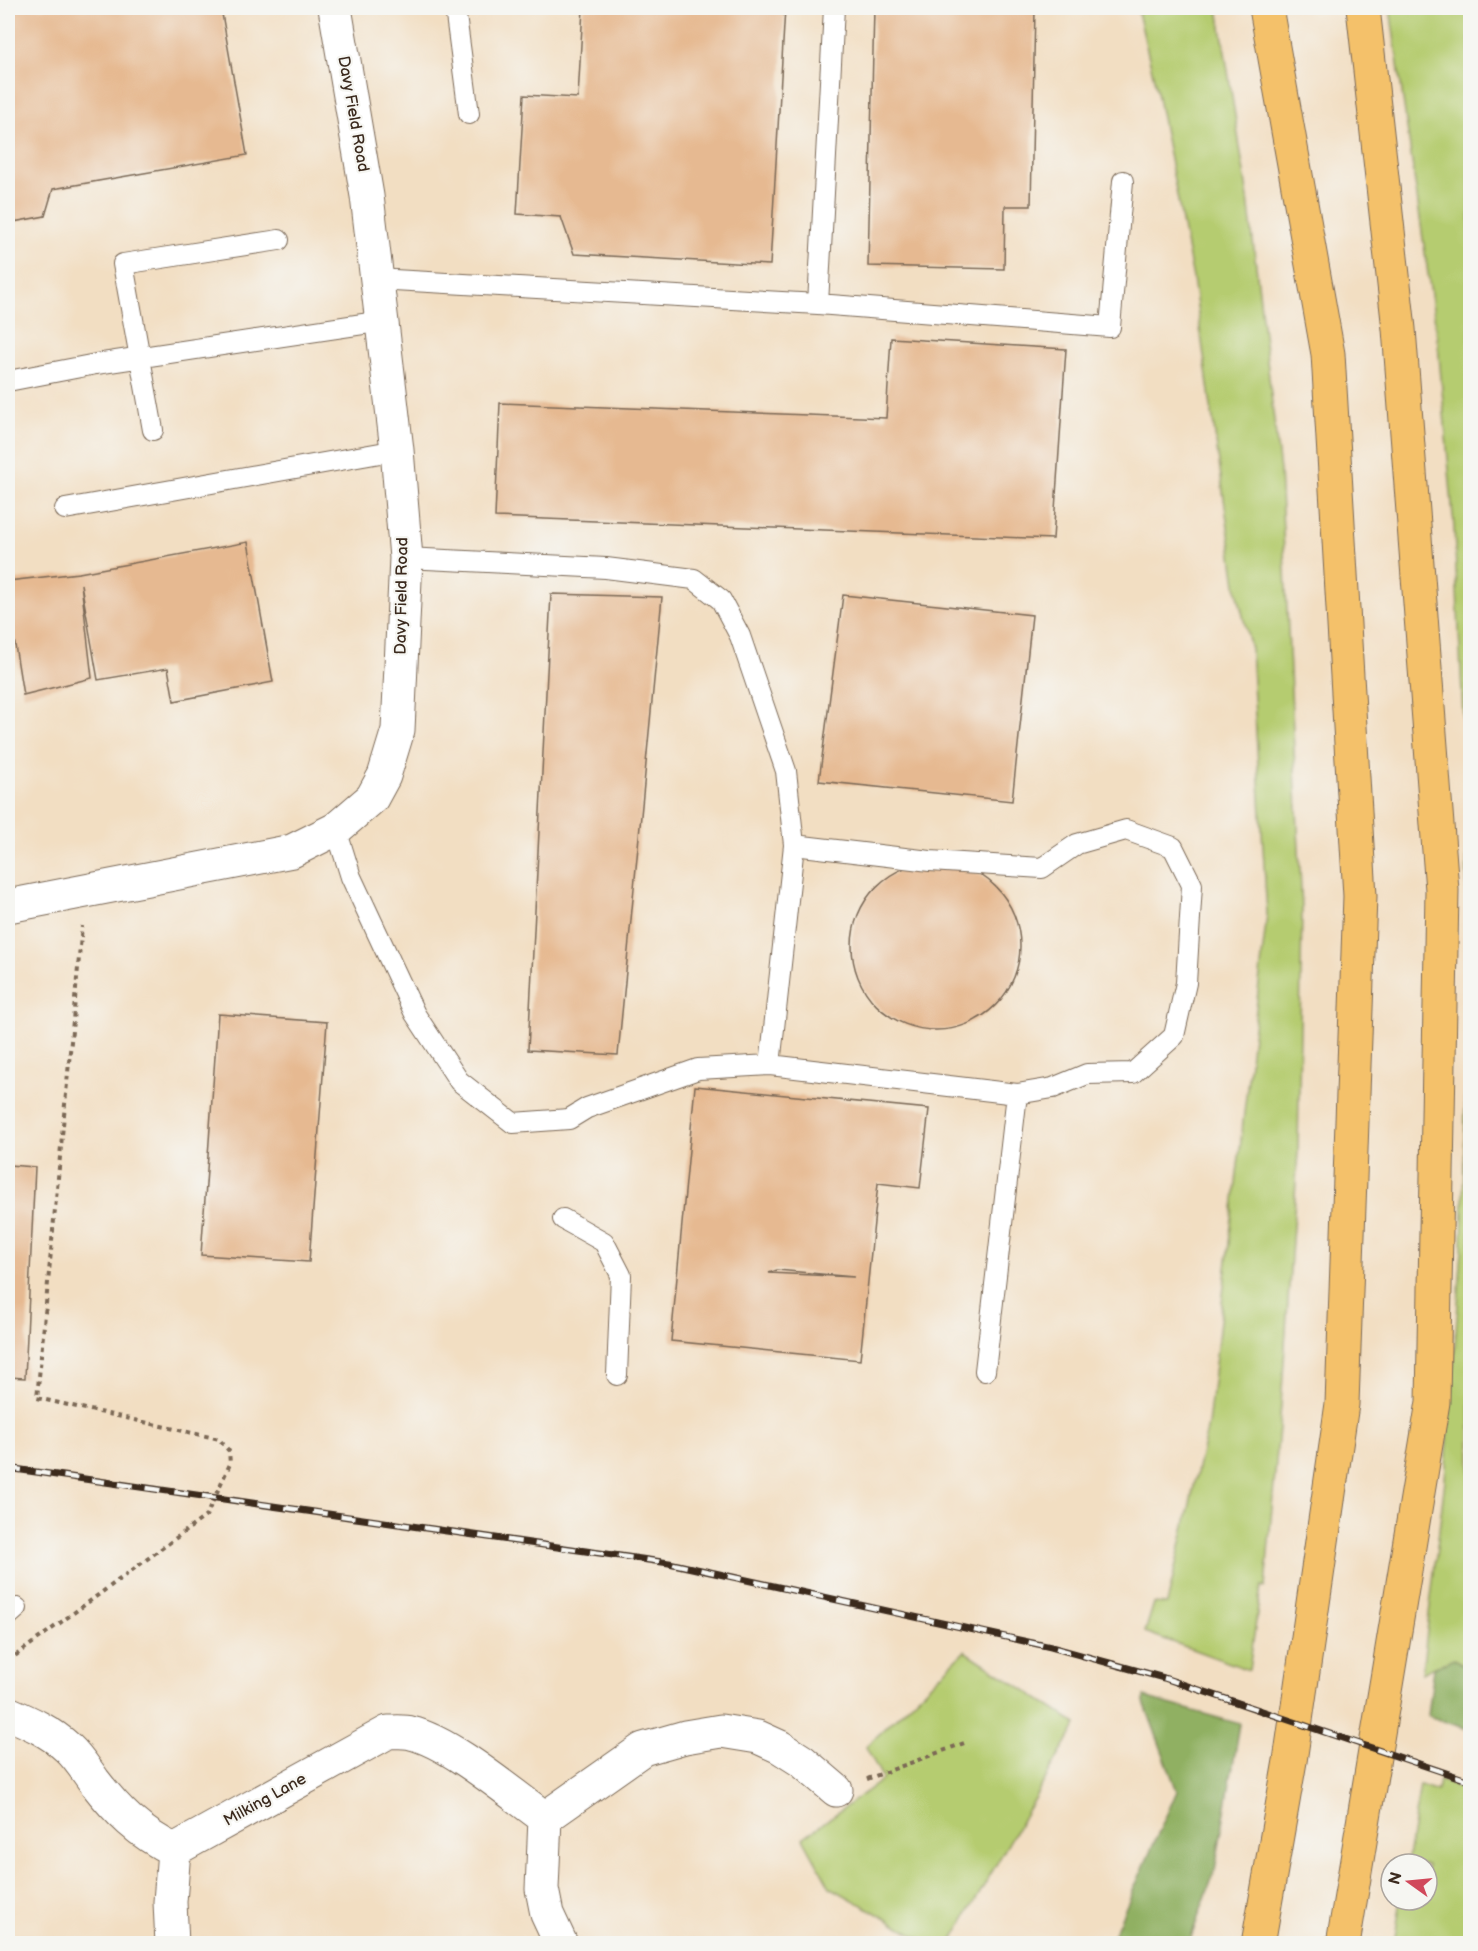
<svg xmlns="http://www.w3.org/2000/svg" width="1478" height="1951" viewBox="0 0 1478 1951" font-family="'Balsamiq Sans',sans-serif">
<style>
.green{fill:#b5cc70;stroke:#787b47;stroke-width:1.5}
.forest{fill:#90b062;stroke:#666d40;stroke-width:1.5}
.building{fill:#e6b991;fill-rule:evenodd}
.lines{fill:none;stroke-linecap:round;stroke-linejoin:round}
.lane-casing{stroke:#7b6957;stroke-width:22}
.street-casing{stroke:#7b6957;stroke-width:35}
.highway-casing{stroke:#7b6957;stroke-width:35}
.path{stroke:#7b6957;stroke-width:4;stroke-dasharray:4.5 4.5;stroke-linecap:butt}
.lane{stroke:#fff;stroke-width:20}
.street{stroke:#fff;stroke-width:33}
.highway{stroke:#f4c16a;stroke-width:33}
.rail-casing{stroke:#3b2a1e;stroke-width:7}
.rail{stroke:#f6f6f2;stroke-width:4.5;stroke-dasharray:14;stroke-linecap:butt}
.labels{text-anchor:middle;dominant-baseline:central;stroke-width:4.5;stroke-linejoin:round;paint-order:stroke}
.street-label{font-size:16px;fill:#3b2a1e;stroke:#f6f6f2}
</style>
<rect width="100%" height="100%" fill="#f6f6f2"/>
<filter id="ink" filterUnits="userSpaceOnUse"><feTurbulence type="fractalNoise" baseFrequency=".0167" numOctaves="2"/><feDisplacementMap in="SourceGraphic" scale="12" xChannelSelector="R" yChannelSelector="G"/><feConvolveMatrix kernelMatrix="1 2 1 2 8 2 1 2 1" color-interpolation-filters="sRGB"/></filter>
<filter id="wash" filterUnits="userSpaceOnUse"><feTurbulence type="fractalNoise" baseFrequency=".008" numOctaves="4" result="noise"/><feDisplacementMap in="SourceGraphic" scale="24" xChannelSelector="R" yChannelSelector="G"/><feGaussianBlur stdDeviation="1.35" result="paint"/><feColorMatrix in="noise" values="0 0 0 0 0 0 0 0 0 0 0 0 0 0 0 0 0 1.4 0 .05"/><feComposite in="paint" operator="in"/></filter>
<g filter="url(#wash)">
<rect width="100%" height="100%" fill="#f2dec2"/>
<path class="green" d="M1137,8h81l30,190 32,273 22,438 -4,243 -17,253 -16,182 -4,-1 -12,84 -104,-38 9,-29 13,1 41,-179 59,-511 -16,-265 -14,-58 -44,-313 -37,-191z
M1390,8h80v1662l-16,-12 -32,15 23,-193 17,-230 5,-219v-234l-13,-269 -16,-184z
M965,1651l112,73 -126,219h-22l-99,-56 -27,-49 80,-59 -17,-32z
M1439,1780l31,12v151h-76l7,-43h26v-36h-20l13,-79 17,6z"/>
<path class="forest" d="M1454,1658l16,12v60l-42,-14 6,-48z
M1144,1697l96,27 -25,146 -26,73h-79l67,-152 -33,-89z"/>
<g id="blocks">
<path class="building" d="M8,8h213l26,147 -194,34 -8,27 -37,7z
M583,8h202l-15,257 -196,-11 -13,-37 -44,-3 7,-119 54,3z
M874,8h161l-4,198h-26l-1,63 -136,-3z
M891,338l175,11 -13,190 -558,-22 5,-114 386,15z
M248,542l25,140 -99,19 -6,-33 -70,12 -17,-96 11,94 -69,17 -15,-94v-20l71,-8z
M551,594l111,3 -44,458 -90,-5z
M843,595l189,20 -20,186 -193,-20z
M852 946a84 84 0 1 1 168 0a84 84 0 1 1-168 0Z
M218,1014l109,8 -18,240 -108,-7z
M695,1086l234,23 -9,79 -42,-5 -18,177 -189,-19zM777,1270l77,7 -85,-4z
M8,1165l27,2 -10,211 -17,-1z"/>
</g>
</g>
<g filter="url(#ink)">
<use href="#blocks" fill-opacity="0" stroke="#7b6957" stroke-width="1.5"/>
<g class="lines">
<g class="lane-casing">
<path id="lane" d="M455,8l14,106
M376,279l442,25 292,23 13,-146
M818,304l16,-296
M8,381l88,-17 287,-43
M153,430l-30,-166 156,-24
M65,509l332,-59
M406,558l200,10 88,11 27,21 19,36 46,135 8,74
M336,829l15,48 64,137 44,67 54,42 56,-4 18,-11 111,-39 72,-4 247,29 -32,277
M770,1065l24,-220 136,16 112,7 35,-24 49,-14 47,17 19,38 -6,98 -12,53 -41,37 -46,1 -34,14 -36,6
M563,1219l41,23 17,33 -4,100
M8,1616l9,-8"/>
</g>
<g class="street-casing">
<path id="street" d="M8,906l284,-55 44,-22 36,-31 12,-22 14,-46 8,-172 -9,-108 -30,-254 -32,-188
M8,1713c21,9 43,19 60,35 10,9 18,22 26,33 24,31 45,52 80,69l214,-118c7,0 16,-1 23,1 39,9 99,60 134,85
M545,1818l98,-69 42,-12 36,-6 37,6 22,10 22,14 34,29
M545,1818l-3,71 5,25 14,30
M172,1944l-2,-42 4,-52"/>
</g>
<g class="highway-casing">
<path id="highway" d="M1258,1944l32,-183 52,-357 18,-508 -32,-542 -62,-346
M1343,1944l90,-542 9,-512 -43,-561 -36,-321"/>
</g>
<path class="path" d="M8,1661l198,-145 24,-52 -1,-13 -10,-12 -182,-41 45,-472
M867,1779l97,-36"/>
<use href="#lane" class="lane"/>
<use href="#street" class="street"/>
<use href="#highway" class="highway"/>
<g class="rail-casing">
<path id="rail" d="M8,1468l661,95 382,84 113,31 306,103"/>
</g>
<use href="#rail" class="rail"/>
</g>
</g>
<g class="labels">
<g class="street-label">
<text transform="translate(353 114) rotate(80)">Davy Field Road</text>
<text transform="translate(402 596) rotate(-89)">Davy Field Road</text>
<text transform="translate(265 1800) rotate(-29)">Milking Lane</text>
</g>
</g>
<rect width="1478" height="1951" fill="none" stroke="#f6f6f2" stroke-width="30"/>
<g transform="translate(1409 1882) rotate(285)"><circle r="28" fill="#f6f6f2" stroke="#aba49d" stroke-width="1.5"/>
<path d="M0-4.5L10 22L0 15L-10 22Z" fill="#d1495b"/>
<text y="-9" font-size="16" font-weight="bold" text-anchor="middle" fill="#3b2a1e">N</text>
</g>
</svg>
